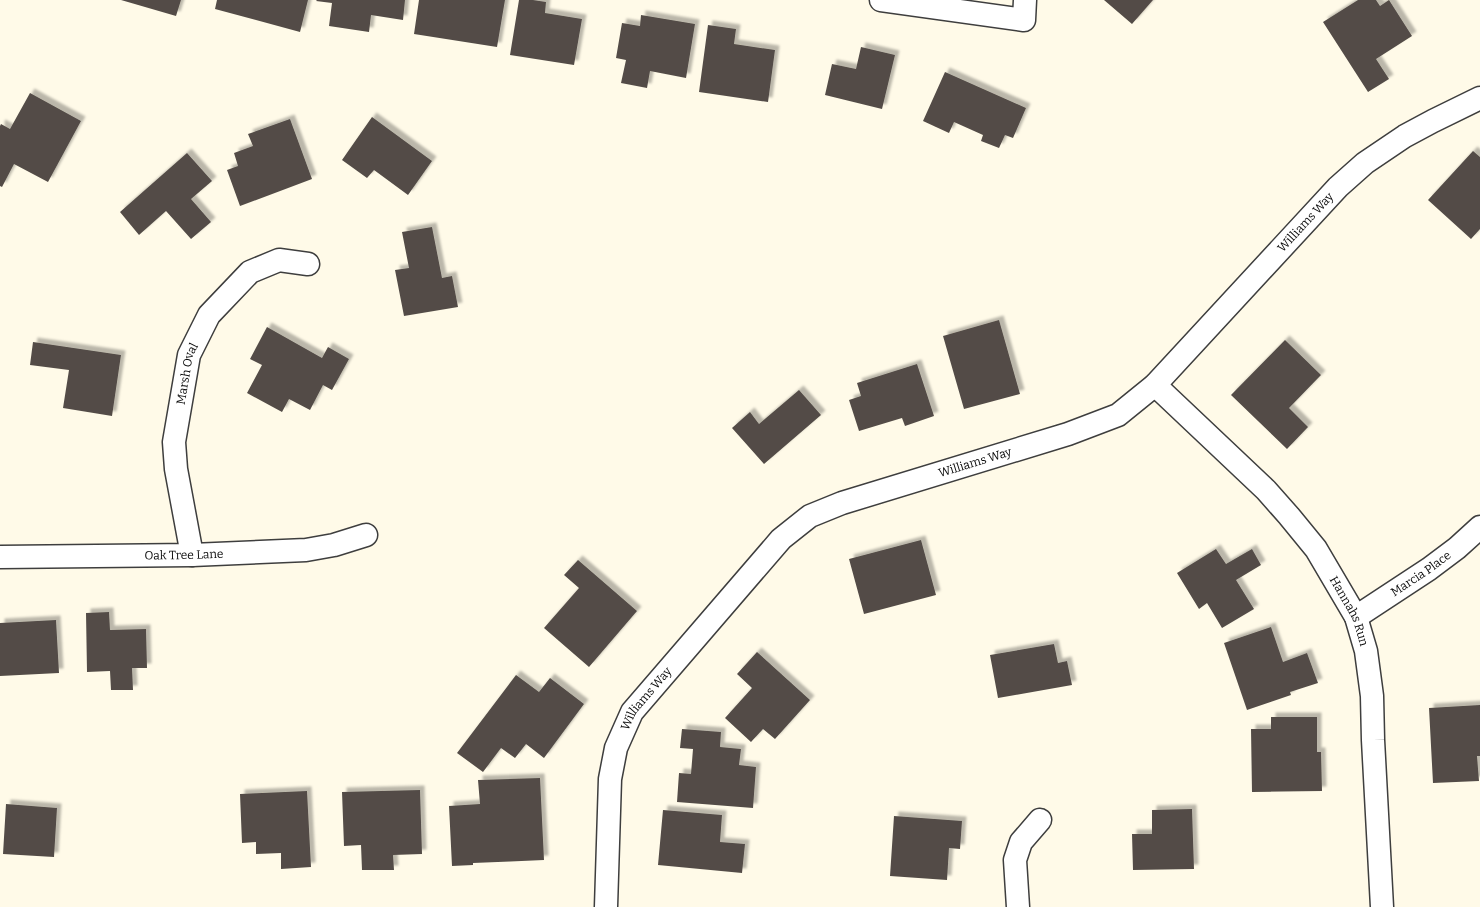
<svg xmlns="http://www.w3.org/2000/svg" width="1480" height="907" viewBox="0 0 1480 907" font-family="Bitter,serif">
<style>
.building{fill:#534c47;filter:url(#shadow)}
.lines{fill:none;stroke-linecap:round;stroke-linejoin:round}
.street-casing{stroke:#3e3e3e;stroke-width:25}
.street{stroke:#fff;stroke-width:22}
.labels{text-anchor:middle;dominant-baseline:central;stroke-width:5;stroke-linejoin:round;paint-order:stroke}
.street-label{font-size:12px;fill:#0b0b0b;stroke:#fff}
</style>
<defs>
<filter id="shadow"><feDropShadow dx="4.5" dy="-4.5" stdDeviation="1" flood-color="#0004"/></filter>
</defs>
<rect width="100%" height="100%" fill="#fffae8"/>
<path class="building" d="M121,0h60l-5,16z
M217,0h91l-8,32 -85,-23z
M317,0h88l-2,20 -32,-5 -2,17 -40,-6 3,-23 -16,-2z
M419,0h86l-8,47 -83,-13z
M519,0h14l13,2 -1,11 37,6 -8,46 -64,-10z
M1104,0h49l-21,24z
M1358,0h18l4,6 9,-6 23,36 -36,23 13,20 -21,13 -45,-70z
M641,15l54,9 -9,54 -36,-7 -3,17 -26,-5 5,-23 -10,-2 6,-35 18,3z
M708,25l28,4 -2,15 41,6 -7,52 -69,-10z
M861,47l34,8 -13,54 -57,-14 7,-31 24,5z
M945,72l81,36 -13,30 -8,-3 -6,13 -18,-7 2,-6 -29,-13 -5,11 -26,-12z
M30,93l51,28 -33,61 -34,-18 -12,23 -2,-1v-60l1,-2 9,5z
M372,117l60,44 -24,34 -34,-25 -7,8 -25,-18z
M290,119l22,60 -72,27 -13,-36 11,-4 -4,-13 19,-7 -5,-12z
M1473,151l7,6v72l-9,10 -43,-39z
M187,153l25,28 -21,18 20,23 -20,17 -25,-28 -27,24 -19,-23z
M432,227l10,51 10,-2 6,31 -54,9 -9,-46 14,-2 -7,-36z
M999,320l21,74 -56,15 -21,-73z
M267,327l55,31 6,-11 21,12 -17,31 -9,-5 -13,25 -21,-11 -7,13 -35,-19 15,-28 -12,-6z
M1285,340l36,35 -32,33 19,19 -21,22 -56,-54z
M33,342l88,13 -9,61 -49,-8 6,-38 -39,-5z
M917,364l17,52 -29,10 -3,-8 -43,13 -10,-31 12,-4 -4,-13z
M799,390l22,25 -57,49 -32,-36 18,-16 9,12z
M921,540l15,55 -72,19 -15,-55z
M1216,549l10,15 26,-15 9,16 -25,15 18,29 -32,19 -15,-25 -8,6 -22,-36z
M578,560l59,51 -48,56 -45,-39 35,-40 -15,-13z
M109,612l1,18 36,-1 1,39h-15l1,22h-22l-1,-19 -23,1 -1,-59z
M56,620l3,53 -59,3v-53z
M1271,627l12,35 24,-9 11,30 -28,9 1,3 -44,15 -23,-67z
M1054,644l4,19 9,-2 5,24 -74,13 -8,-43z
M757,652l53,48 -35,39 -12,-10 -12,13 -26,-24 27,-30 -15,-14z
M516,675l23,17 11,-14 34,26 -40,54 -18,-14 -11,14 -14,-10 -18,24 -26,-19z
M1480,705v51h-3l2,25 -46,2 -4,-75z
M1271,717h46v35h4l1,39 -70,1 -1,-63h20z
M682,729l39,3 -1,15 21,2 -2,16 17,2 -3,41 -76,-6 2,-29 12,1 2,-25 -13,-1z
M540,778l4,82 -71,3v2l-21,1 -3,-60 31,-2 -2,-24z
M420,790l2,64 -29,1 1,15h-32l-1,-25 -17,1 -2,-54z
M307,791l4,76 -30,2v-16l-25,1v-12l-14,1 -2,-49z
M6,804l51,4 -3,49 -51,-3z
M1192,809l2,60 -61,1 -1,-36h20v-24z
M663,810l59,5 -2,27 25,2 -3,29 -84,-8z
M894,816l68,5 -2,28 -11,-1 -2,32 -57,-4z"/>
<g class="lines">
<g class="street-casing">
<g id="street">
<path d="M881,0l143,20 1,-20"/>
<path id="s1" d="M1155,385l111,105 23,26 27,33 40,68 10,34 6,45 1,44 9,167"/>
<path id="s2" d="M192,555l-16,-86 -2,-27 15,-87 20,-40 41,-43 29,-12 29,4"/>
<path id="s3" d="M0,557l192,-2 114,-5 28,-5 32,-10"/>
<path id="s4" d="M1356,617l73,-48 28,-21 23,-21"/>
<path id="s5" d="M606,907l4,-128 6,-31 16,-36 149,-173 29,-23 32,-13 226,-69 50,-19 37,-30 183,-198 27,-24 40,-27 28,-15 47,-23"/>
<path d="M1018,907l-3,-47 6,-18 19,-22"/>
</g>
</g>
<use href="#street" class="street"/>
</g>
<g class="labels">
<g class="street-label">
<text stroke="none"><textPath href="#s5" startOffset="1058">Williams Way</textPath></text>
<text stroke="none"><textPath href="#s2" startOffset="184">Marsh Oval</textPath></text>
<text stroke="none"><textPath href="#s5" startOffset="638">Williams Way</textPath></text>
<text stroke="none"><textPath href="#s3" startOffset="184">Oak Tree Lane</textPath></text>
<text stroke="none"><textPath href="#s4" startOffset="78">Marcia Place</textPath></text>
<text stroke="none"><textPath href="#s1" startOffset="301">Hannahs Run</textPath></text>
<text stroke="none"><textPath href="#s5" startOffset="218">Williams Way</textPath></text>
</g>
</g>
</svg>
